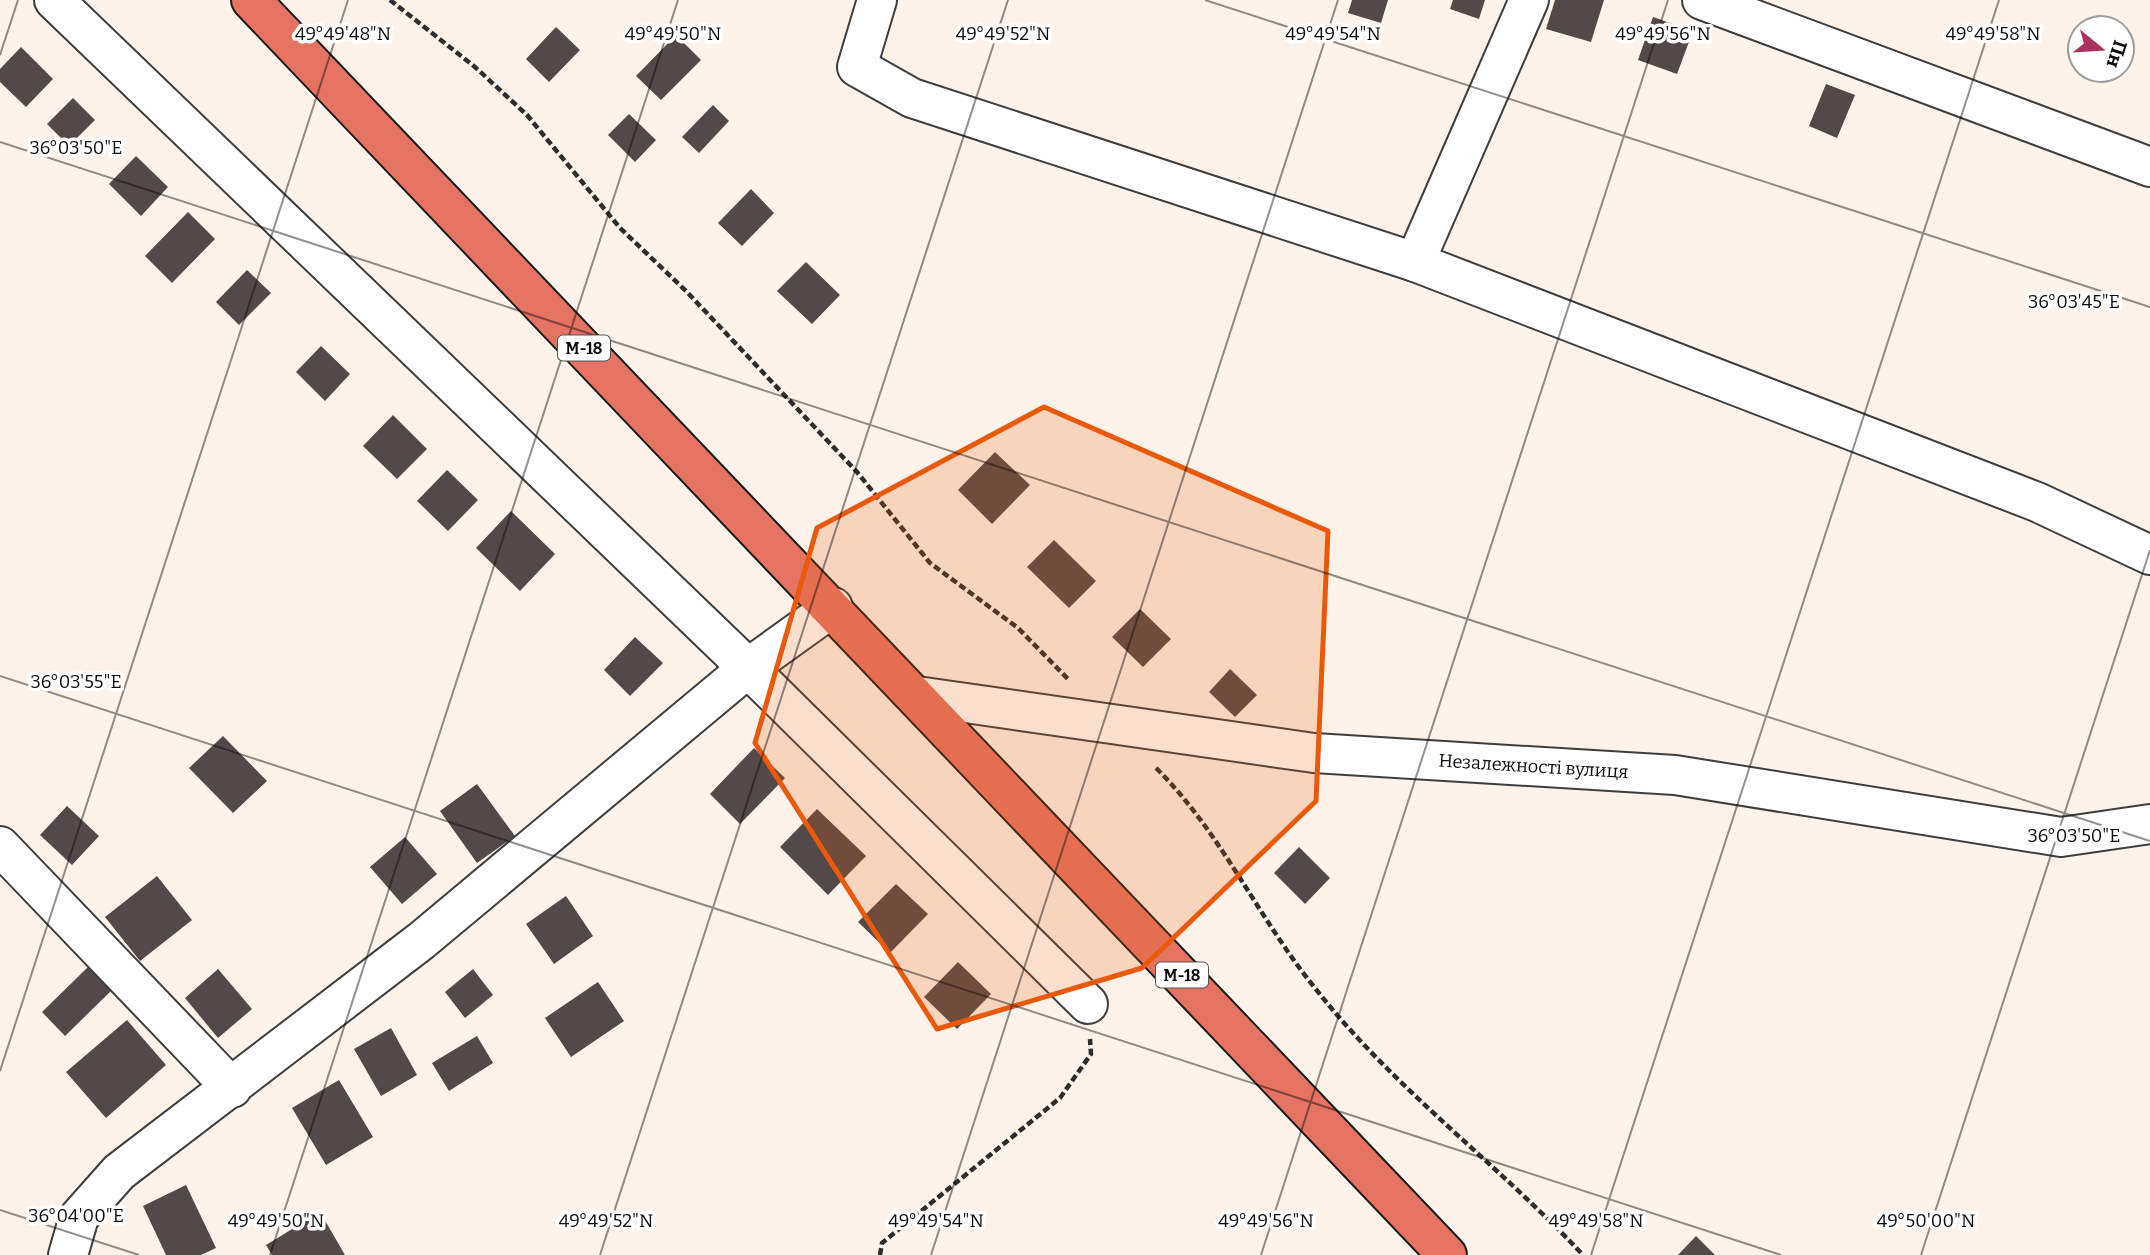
<svg xmlns="http://www.w3.org/2000/svg" width="2150" height="1255" viewBox="0 0 2150 1255" font-family="Bitter,serif">
<style>
.building{fill:#524948}
.lines{fill:none;stroke-linecap:round;stroke-linejoin:round}
.minor-casing{stroke:#3e3e3e;stroke-width:42}
.highway-casing{stroke:#1c1c1c;stroke-width:42}
.path{stroke:#2d2d2d;stroke-width:4.5;stroke-dasharray:7 3.5;stroke-linecap:butt}
.minor{stroke:#fff;stroke-width:38}
.highway{stroke:#e47361;stroke-width:38}
.marked{fill:#e8590c;fill-opacity:0.2;stroke:#e8590c;stroke-width:5;stroke-linejoin:round}
.ticks{fill:none;stroke:#0b0b0b;stroke-width:2;stroke-opacity:0.45}
.labels{text-anchor:middle;dominant-baseline:central;stroke-width:7;stroke-linejoin:round;paint-order:stroke}
.shield{fill:#fff;stroke:#545454;stroke-width:2}
.shield-label{font-size:16px;font-weight:bold;fill:#0b0b0b}
.street-label{font-size:18px;fill:#0b0b0b;stroke:#fff}
.ticks-label{font-size:18px;text-anchor:middle;fill:#0b0b0b;stroke:#fff;stroke-width:7;stroke-linejoin:round;paint-order:stroke}
</style>
<rect width="100%" height="100%" fill="#fdf3ea"/>
<path class="building" d="M1352,0h36l-7,23 -33,-10z
M1453,0h32l-6,19 -29,-10z
M1555,0h49l-13,42 -45,-13z
M1653,17l40,14 -16,43 -39,-14z
M556,27l24,23 -31,32 -23,-23z
M676,35l25,25 -40,40 -25,-24z
M21,47l32,32 -27,28 -26,-25v-13z
M1826,84l29,11 -18,43 -28,-12z
M73,98l22,22 -26,26 -22,-22z
M713,105l16,16 -30,32 -17,-16z
M629,114l27,26 -21,22 -27,-27z
M136,156l32,31 -27,29 -32,-32z
M751,189l23,24 -32,33 -24,-23z
M188,212l27,27 -43,44 -27,-27z
M806,262l34,33 -28,29 -35,-33z
M247,270l24,23 -32,32 -23,-23z
M321,346l29,28 -25,27 -29,-29z
M393,415l34,34 -30,30 -34,-33z
M995,452l35,33 -38,39 -34,-34z
M447,470l31,30 -30,31 -31,-30z
M511,511l44,43 -35,37 -44,-43z
M1054,540l42,41 -27,27 -42,-41z
M1140,609l31,30 -28,28 -31,-30z
M635,637l28,26 -33,33 -26,-26z
M1230,669l27,26 -22,22 -26,-25z
M223,736l44,45 -34,32 -44,-45z
M754,748l31,30 -45,46 -30,-30z
M477,784l38,52 -38,27 -37,-52z
M67,806l32,30 -27,29 -32,-30z
M817,809l49,47 -38,39 -48,-48z
M405,837l32,37 -35,30 -32,-37z
M1299,847l31,31 -25,26 -31,-31z
M157,876l35,44 -52,41 -35,-44z
M896,884l32,30 -38,39 -32,-31z
M566,896l27,40 -39,28 -28,-40z
M958,962l33,32 -34,35 -33,-32z
M89,966l23,24 -47,46 -23,-24z
M218,969l34,40 -34,29 -33,-40z
M473,969l20,26 -28,23 -20,-26z
M598,982l26,39 -53,36 -26,-39z
M127,1020l39,45 -60,53 -40,-46z
M391,1028l26,47 -36,21 -27,-47z
M477,1036l16,27 -44,28 -17,-28z
M339,1080l34,57 -47,28 -34,-57z
M186,1185l30,63 -15,7h-35l-23,-49z
M320,1212l25,43h-73l-6,-10z
M1696,1236l19,19h-37z"/>
<g class="lines">
<g class="minor-casing">
<g id="minor">
<path d="M54,0l694,668 340,336"/>
<path d="M877,0l-20,67 55,31 503,164 622,240 113,53"/>
<path d="M1702,0l448,167"/>
<path d="M1415,262l114,-262"/>
<path id="s1" d="M917,696l397,57 361,22 386,62 89,-13"/>
<path d="M0,846l232,242"/>
<path d="M68,1255l11,-38 40,-45 302,-231 327,-273 85,-61"/>
</g>
</g>
<g class="highway-casing">
<path id="highway" d="M251,0l1196,1255"/>
</g>
<path class="path" d="M390,0l85,67 52,48 93,113 67,64 170,180 73,91 88,65 51,52
M1156,768c65,64 102,150 159,220 78,100 182,175 268,267
M880,1255l2,-12 178,-145 31,-44 -1,-15"/>
<use href="#minor" class="minor"/>
<use href="#highway" class="highway"/>
</g>
<path class="marked" d="M1044,407l284,124 -12,270 -174,167 -205,61 -182,-286 62,-215z"/>
<path class="ticks" d="M1205,0l945,307M0,55l18,-55M0,142l2150,699M0,676l1781,579M0,1071l348,-1071M0,1210l139,45M270,1255l408,-1255M600,1255l408,-1255M931,1255l407,-1255M1261,1255l407,-1255M1591,1255l408,-1255M1921,1255l229,-705"/>
<g class="labels">
<g class="shield">
<rect x="558" y="335.5" width="52" height="25" rx="5"/>
<rect x="1156" y="962.5" width="52" height="25" rx="5"/>
</g>
<g class="shield-label">
<text x="584" y="348">М-18</text>
<text x="1182" y="975">М-18</text>
</g>
<g class="street-label">
<text stroke="none"><textPath href="#s1" startOffset="621">Незалежності вулиця</textPath></text>
</g>
</g>
<g class="ticks-label">
<text x="343" y="40">49°49'48"N</text>
<text x="673" y="40">49°49'50"N</text>
<text x="1003" y="40">49°49'52"N</text>
<text x="1333" y="40">49°49'54"N</text>
<text x="1663" y="40">49°49'56"N</text>
<text x="1993" y="40">49°49'58"N</text>
<text x="76" y="154">36°03'50"E</text>
<text x="2074" y="308">36°03'45"E</text>
<text x="76" y="688">36°03'55"E</text>
<text x="2074" y="842">36°03'50"E</text>
<text x="76" y="1222">36°04'00"E</text>
<text x="1266" y="1227">49°49'56"N</text>
<text x="276" y="1227">49°49'50"N</text>
<text x="606" y="1227">49°49'52"N</text>
<text x="936" y="1227">49°49'54"N</text>
<text x="1596" y="1227">49°49'58"N</text>
<text x="1926" y="1227">49°50'00"N</text>
</g>
<g transform="translate(2101 49) rotate(108)"><circle r="33" fill="#ffffff" stroke="#9d9d9d" stroke-width="2"/>
<path d="M0-5L12 26L0 18L-12 26Z" fill="#ab325f"/>
<text y="-10" font-size="19" font-weight="bold" text-anchor="middle" fill="#0b0b0b">Пн</text>
</g>
</svg>
